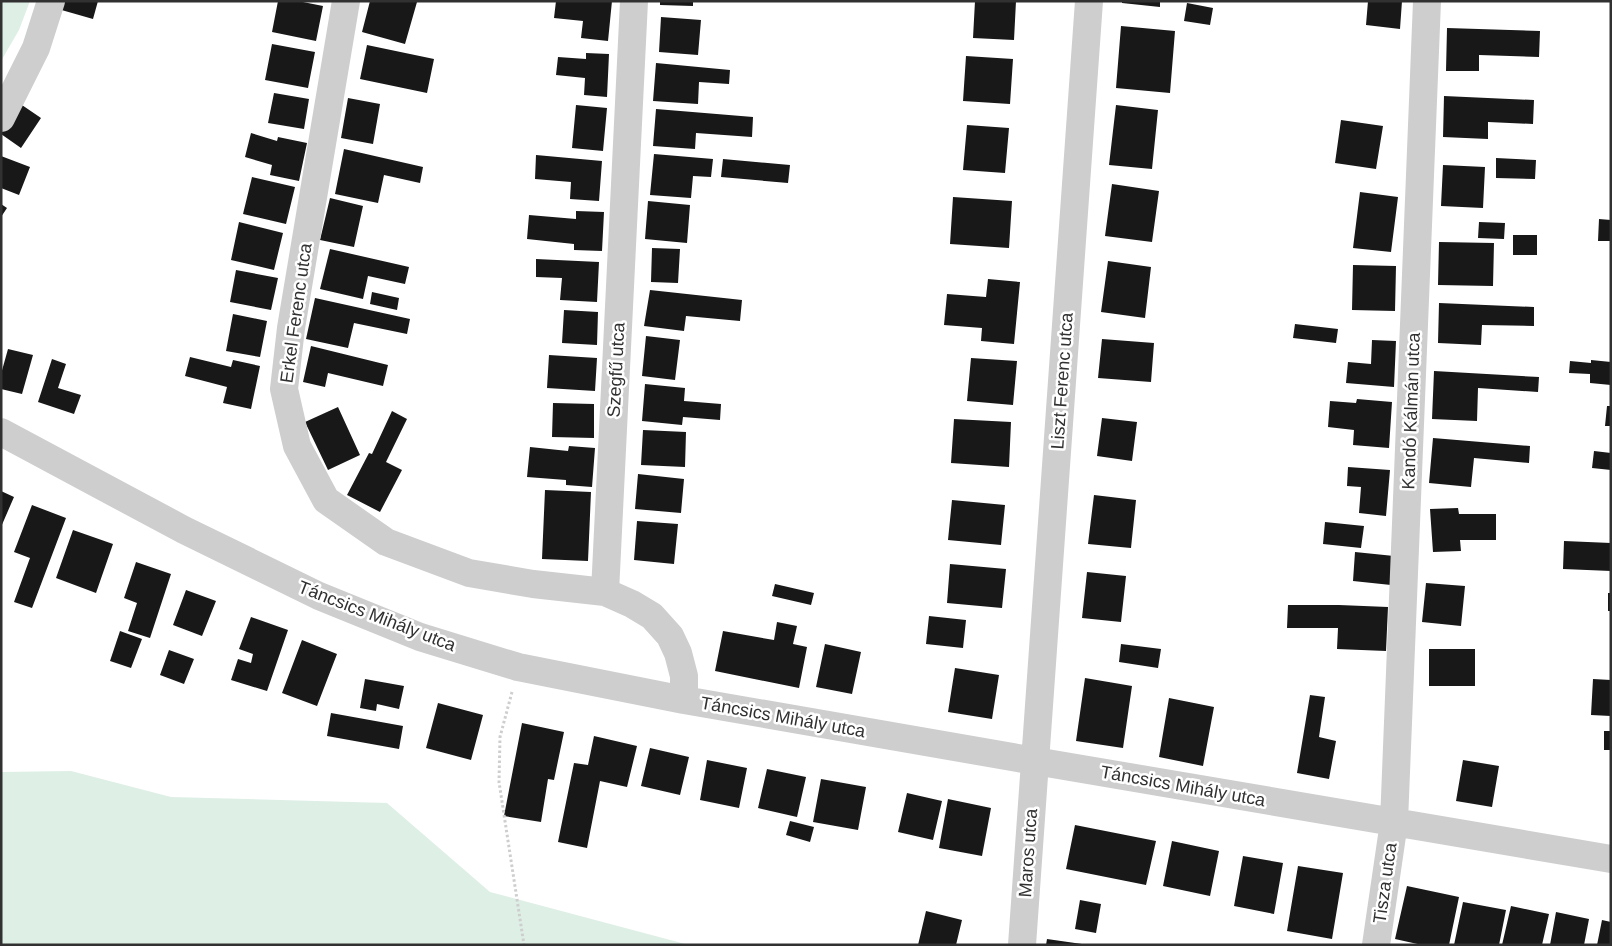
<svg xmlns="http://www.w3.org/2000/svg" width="1612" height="946" viewBox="0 0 1612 946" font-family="Arial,sans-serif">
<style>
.green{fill:#deefe6}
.building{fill:#181818}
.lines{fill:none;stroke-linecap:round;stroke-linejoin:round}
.path{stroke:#cecece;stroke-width:3;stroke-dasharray:2.5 2.5;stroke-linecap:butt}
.street{stroke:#cecece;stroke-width:28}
.labels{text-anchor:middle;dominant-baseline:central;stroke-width:5;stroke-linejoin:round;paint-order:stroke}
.street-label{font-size:18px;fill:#313131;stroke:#fff}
</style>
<rect width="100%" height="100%" fill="#fff"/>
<path class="green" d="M1,1h29l-11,29 -18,31z
M71,771l100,26 216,6 103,89 199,53h-688v-173z"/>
<path class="building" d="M60,1h38l-5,18 -35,-10z
M278,1h20l25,5 -7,35 -44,-9z
M370,1l47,1 -12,42 -43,-12z
M556,1h56l-4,40 -27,-3 2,-17 -29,-3z
M660,1h33v5l-33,-1z
M975,1h41l-2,39 -41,-2z
M1122,1h38v6l-38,-4z
M1368,1h34l-2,28 -34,-4z
M1187,3l26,5 -3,17 -26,-4z
M661,17l40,3 -3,35 -39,-3z
M1121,26l54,5 -5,62 -54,-5z
M1447,28l93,3 -1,26 -60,-2v16h-33z
M272,44l43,8 -7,36 -43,-8z
M367,45l67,14 -7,34 -67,-14z
M586,53l23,1 -2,43 -23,-2 1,-17 -29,-3 2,-18 28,2z
M966,56l47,3 -3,45 -47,-3z
M656,63l74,7 -1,14 -30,-2 -1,22 -45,-3z
M274,93l35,6 -5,30 -36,-6z
M1444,96l90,4 -1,24 -45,-2v17l-45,-2z
M348,98l32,6 -7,40 -32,-6z
M19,103l22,15 -20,30 -20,-14v-6z
M576,105l31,3 -4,43 -31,-3z
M1116,105l42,5 -6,59 -43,-4z
M656,109l97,8 -1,20 -56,-4 -1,16 -42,-3z
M1341,120l42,6 -7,43 -41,-6z
M967,125l42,3 -4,45 -42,-3z
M251,133l26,8 1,-4 29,6 -8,38 -29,-6 2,-10 -27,-8z
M344,149l79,18 -3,16 -36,-8 -6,28 -43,-9z
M654,154l59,5 -2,18 -18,-1 -2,22 -41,-3z
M536,155l66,6 -3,40 -29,-2 1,-17 -36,-3z
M1,156l29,11 -11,28 -18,-7z
M1496,158l40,2 -1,19 -39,-1z
M723,159l67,6 -2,18 -67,-6z
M1443,165l42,2 -2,41 -42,-2z
M252,177l43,10 -9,37 -43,-10z
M1112,184l47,7 -7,51 -47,-6z
M1360,192l38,5 -7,55 -38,-4z
M953,197l59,4 -3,47 -59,-4z
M330,198l33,8 -9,41 -34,-7z
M648,201l42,4 -3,38 -42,-4z
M1,204l6,4 -6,9z
M576,211l28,1 -2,39 -28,-1v-6l-47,-5 2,-24 47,4z
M1599,219l12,1v21h-13z
M239,222l44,11 -9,37 -43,-10z
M1479,222l26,1 -1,16 -26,-1z
M1513,235h24v20h-24z
M1439,242l55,1 -1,43 -55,-1z
M652,248l28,1 -2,34 -27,-1z
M330,249l79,18 -4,17 -37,-8 -5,23 -43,-10z
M536,259l63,3 -2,40 -37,-2 2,-22 -26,-1z
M1108,261l43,6 -6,51 -44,-6z
M1353,265l43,1 -1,45 -43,-1z
M236,270l42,8 -7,32 -41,-8z
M988,279l32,3 -6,62 -33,-3 1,-13 -38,-3 3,-31 39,3z
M650,290l92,10 -2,21 -54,-5 -2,15 -40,-5z
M372,292l27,6 -2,12 -27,-6z
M315,298l95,21 -3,15 -53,-11 -6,25 -42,-9z
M1439,303l95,4v19l-52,-1 -1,20 -43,-2z
M564,310l34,2 -1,33 -35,-2z
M233,314l34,7 -7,36 -34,-6z
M1295,324l43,5 -2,14 -43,-5z
M646,336l34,4 -5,40 -33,-4z
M1102,339l52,4 -3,39 -53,-4z
M1372,340l24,1 -2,46 -48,-4 2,-21 23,2z
M311,346l77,19 -5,21 -55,-13 -3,14 -22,-5z
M8,349l25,6 -11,39 -21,-5v-15z
M549,355l48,3 -2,33 -48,-3z
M190,357l41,10 2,-7 27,6 -9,43 -28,-6 4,-16 -42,-11z
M971,358l46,3 -4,44 -46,-4z
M52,359l14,5 -8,24 23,7 -7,19 -36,-12z
M1591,360l20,2v23l-21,-2v-9l-21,-1 1,-12 21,2z
M1434,371l105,6 -1,15 -60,-4 -1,33 -45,-2z
M645,384l40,4 -1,13 37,3 -1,16 -37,-3 -1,8 -40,-4z
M1357,399l35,3 -3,46 -36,-3 1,-15 -26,-3 2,-26 26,2z
M553,403l41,1v34l-42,-1z
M1607,406h4v20h-6z
M338,407l22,48 -32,15 -23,-48z
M392,411l15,8 -21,43 16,8 -22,42 -33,-17 22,-42 3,1z
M1102,418l35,4 -5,39 -35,-5z
M954,419l57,3 -2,45 -58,-4z
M643,430l43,2 -1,35 -44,-2z
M1433,438l97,8 -1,17 -55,-5 -3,29 -42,-4z
M569,446l26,2 -3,39 -26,-2v-5l-39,-3 3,-30 38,4z
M1594,451l17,2v17l-19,-2z
M1348,467l42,3 -4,46 -27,-3 2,-26 -14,-1z
M638,474l46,5 -3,34 -46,-4z
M545,490l46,2 -3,69 -46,-2z
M1,491l13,6 -13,30z
M1094,495l42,5 -5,48 -43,-4z
M952,500l53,5 -4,40 -53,-5z
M32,505l34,13 -34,90 -18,-6 16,-44 -16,-6z
M1458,508l1,6h37v26h-36l1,11 -28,1 -3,-43z
M637,521l41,3 -4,40 -40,-4z
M1325,522l39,4 -3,22 -38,-4z
M73,530l40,14 -17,49 -40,-15z
M1564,541l47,2v28l-48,-2z
M1355,552l39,4 -3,29 -38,-4z
M136,562l35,12 -21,64 -22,-7 9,-28 -13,-5z
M950,564l56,5 -4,39 -55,-5z
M1087,572l39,4 -5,46 -39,-4z
M1426,583l39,3 -4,40 -39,-4z
M775,584l39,9 -3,12 -39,-9z
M186,590l30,11 -14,35 -29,-11z
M1608,593h3v18h-3z
M1288,605h51l49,2 -2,44 -49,-2 1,-21h-51z
M929,616l37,4 -3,28 -37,-4z
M251,617l37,13 -21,61 -36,-11 7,-21 13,4 2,-9 -14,-5z
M777,622l20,4 -4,18 14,3 -8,41 -84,-17 8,-40 51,9z
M120,631l22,8 -11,29 -21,-7z
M302,640l35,14 -20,52 -35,-13z
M825,644l36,8 -9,42 -36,-7z
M1121,644l40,5 -3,19 -39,-6z
M1429,649h46v37h-46z
M169,650l25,9 -10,25 -24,-9z
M955,668l44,7 -7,44 -44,-7z
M1085,678l47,8 -9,62 -47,-7z
M365,679l39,7 -5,23 -22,-5 -1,7 -16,-3z
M1593,679l18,1v36l-20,-1z
M1310,695l15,2 -6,40 17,4 -7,38 -32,-6z
M1169,698l45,9 -11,59 -44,-9z
M438,703l45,12 -12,45 -45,-12z
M331,713l72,13 -4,23 -72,-13z
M522,723l42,9 -10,48 -6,-1 -7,43 -37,-6z
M1604,731h7v19h-7z
M594,736l43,10 -10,41 -27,-6 -13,67 -29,-6 16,-79 14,2z
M650,748l39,9 -9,38 -39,-9z
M707,760l40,8 -8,40 -39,-8z
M1463,760l36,6 -7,41 -36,-6z
M767,769l39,8 -9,40 -39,-9z
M821,779l45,8 -8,43 -45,-8z
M907,793l35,8 -9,39 -35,-8z
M948,799l43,9 -9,48 -43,-8z
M790,821l24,6 -4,15 -24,-7z
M1075,825l81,16 -10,44 -80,-16z
M1172,841l47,10 -9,45 -47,-10z
M1243,856l40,7 -9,51 -40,-8z
M1298,866l45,7 -11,66 -45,-8z
M1407,886l52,11 -10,48h-27l-27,-6z
M1080,900l21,4 -5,29 -21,-4z
M1463,902l43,8 -7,35h-45z
M1511,906l38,8 -7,31h-40z
M926,911l36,9 -6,25h-38z
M1556,912l33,7 -5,26h-34z
M1602,920l9,2v23h-14z
M1047,939l35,5v1h-36z"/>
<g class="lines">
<path class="path" d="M512,692l-12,45 -1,45 25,163"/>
<path class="street" d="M346,1l-55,327 -7,61 13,57 29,54 60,42 83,31 64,11 72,8 27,12 20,12 18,20 8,17 6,23v24
M1,118l35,-70 15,-47
M1,432l183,98 135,66 101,41 98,30 166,33 351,61 576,98
M605,592l29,-591
M1022,945l67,-944
M1376,945l18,-123 33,-821"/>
</g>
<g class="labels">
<g class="street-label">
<text transform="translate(296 313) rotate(-82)">Erkel Ferenc utca</text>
<text transform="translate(616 370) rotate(-87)">Szegfű utca</text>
<text transform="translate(1062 381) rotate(-86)">Liszt Ferenc utca</text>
<text transform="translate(1411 411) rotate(-88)">Kandó Kálmán utca</text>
<text transform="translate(377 616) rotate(21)">Táncsics Mihály utca</text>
<text transform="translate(783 717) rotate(10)">Táncsics Mihály utca</text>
<text transform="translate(1183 786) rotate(10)">Táncsics Mihály utca</text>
<text transform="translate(1028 853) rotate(-86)">Maros utca</text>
<text transform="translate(1385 883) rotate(-82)">Tisza utca</text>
</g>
</g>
<rect width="1612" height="946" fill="none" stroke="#313131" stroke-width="5"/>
</svg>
